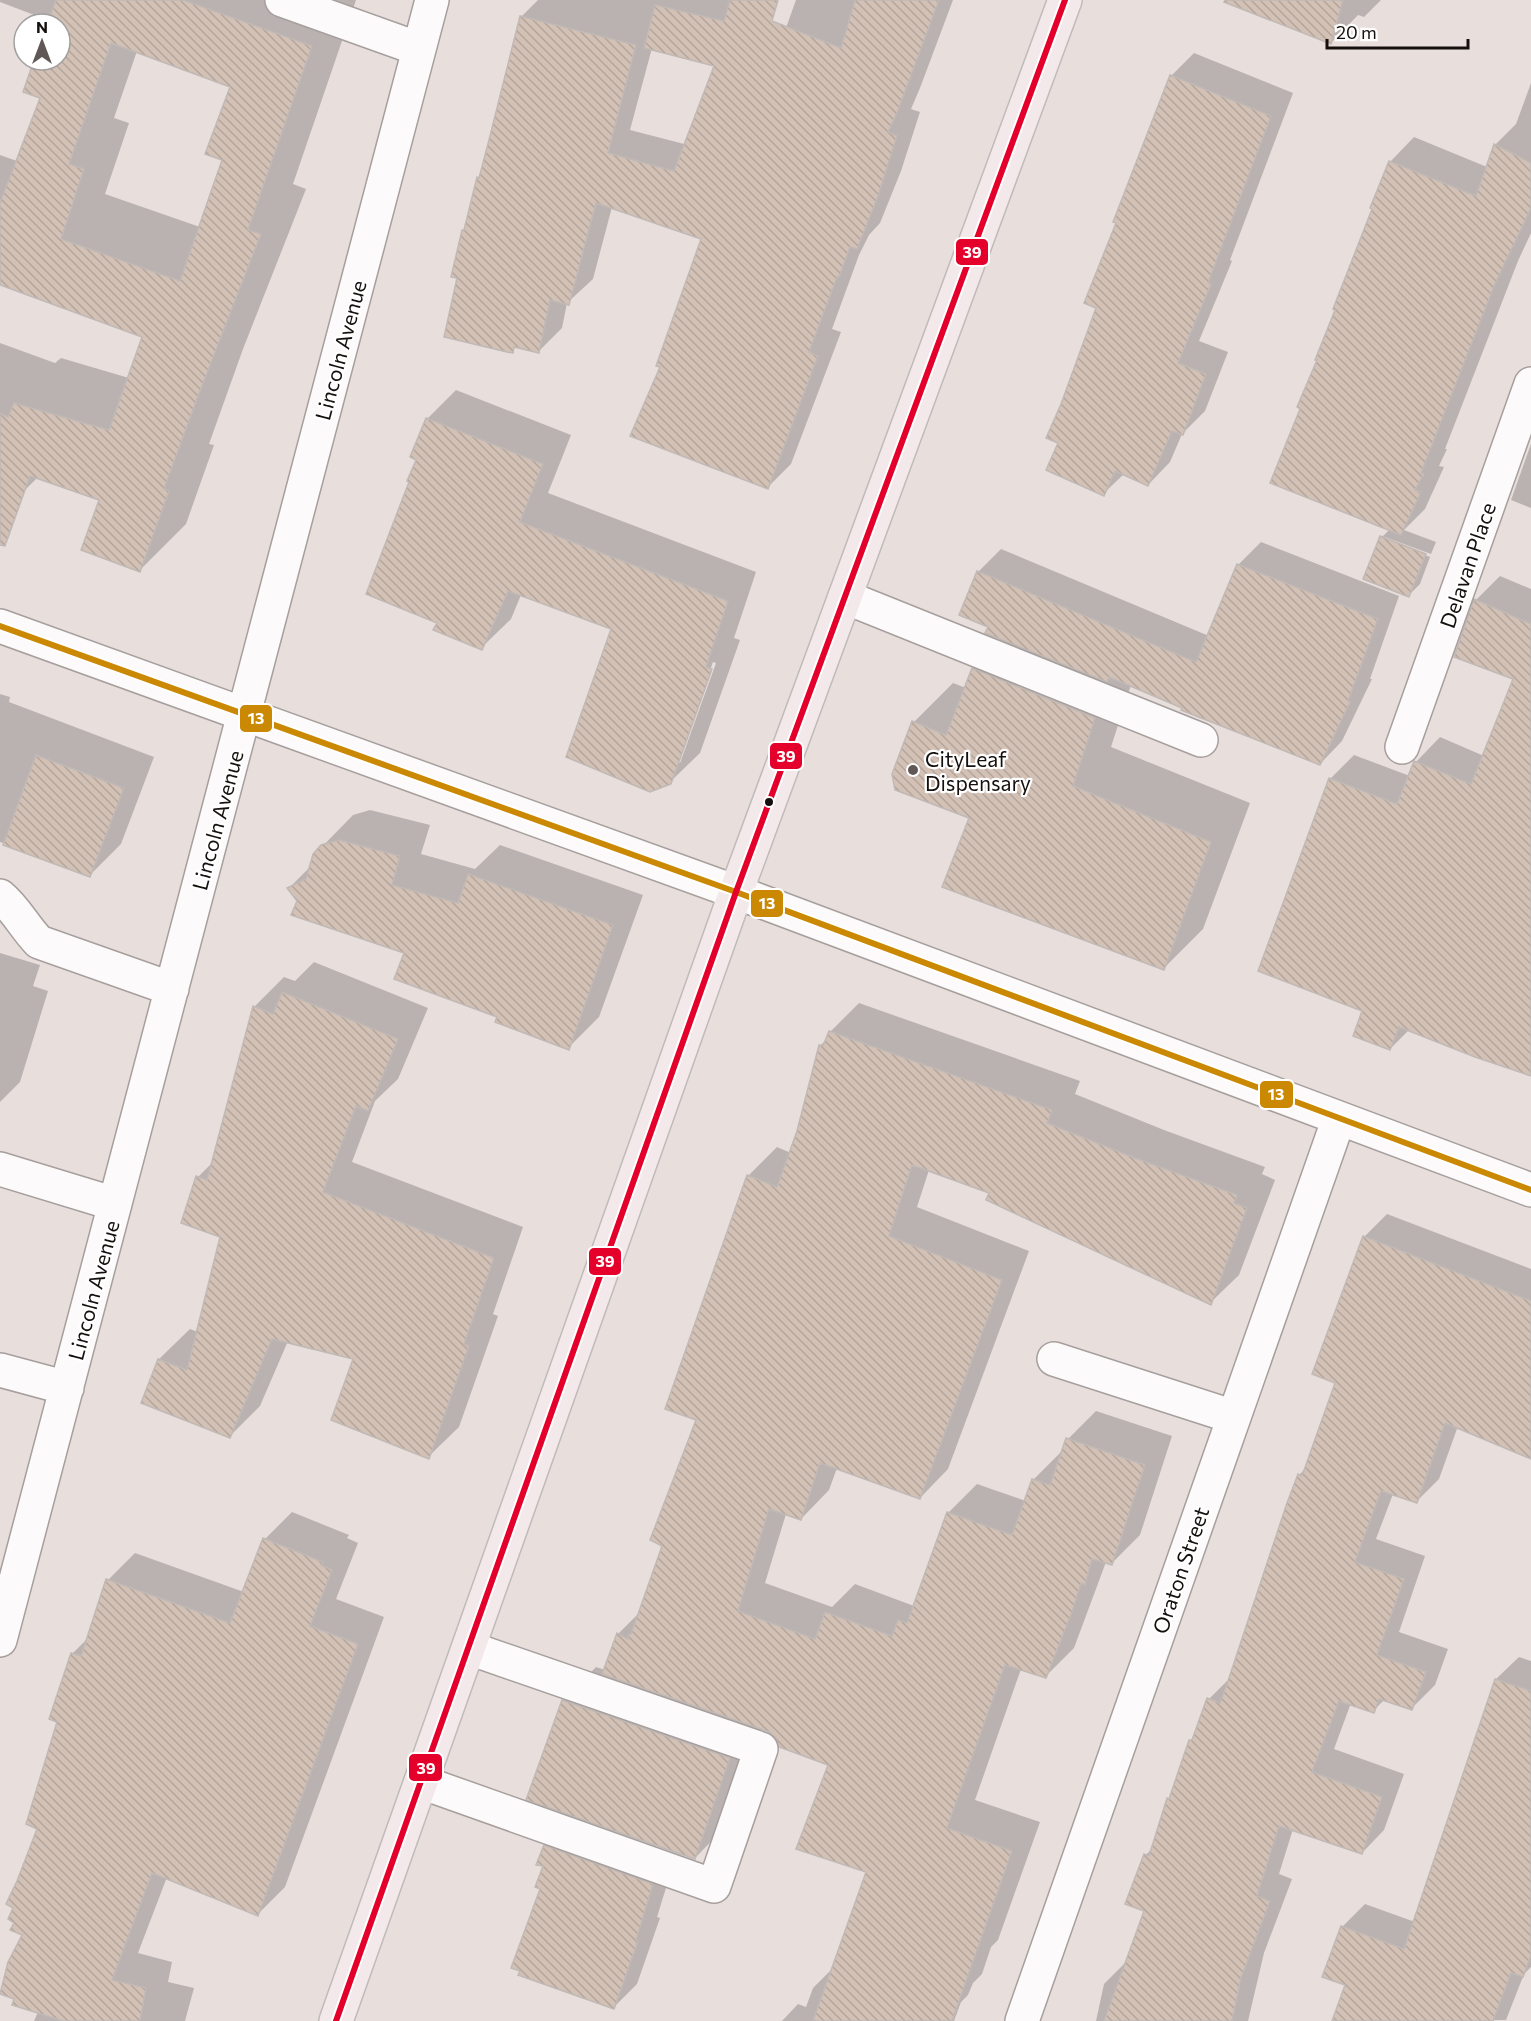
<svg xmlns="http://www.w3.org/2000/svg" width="1531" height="2021" viewBox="0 0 1531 2021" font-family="Commissioner,sans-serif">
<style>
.shadow{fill:#0003;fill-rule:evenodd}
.building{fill:url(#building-back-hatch);stroke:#c0b9b6;stroke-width:1.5;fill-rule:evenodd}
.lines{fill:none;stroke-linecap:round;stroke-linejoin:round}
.minor-casing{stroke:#a69f9d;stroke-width:36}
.major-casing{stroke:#bfbbb9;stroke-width:36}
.minor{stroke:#fcfafa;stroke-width:33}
.major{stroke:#f3e8ea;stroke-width:33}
.bus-1-casing{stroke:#fff;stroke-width:10}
.bus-2-casing{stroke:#fff;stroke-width:10}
.bus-1{stroke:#ca8803;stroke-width:6}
.bus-2{stroke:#e4002b;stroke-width:6}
.poi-dot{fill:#5f5856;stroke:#fff;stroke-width:2}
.bus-dot{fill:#15100e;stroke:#fff;stroke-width:2}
.labels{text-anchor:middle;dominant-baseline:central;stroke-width:4.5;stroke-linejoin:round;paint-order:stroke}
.street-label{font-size:21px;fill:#15100e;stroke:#fff}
.poi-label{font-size:21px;fill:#15100e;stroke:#fff;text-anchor:start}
.line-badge{stroke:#fff;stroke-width:2}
.badge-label{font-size:16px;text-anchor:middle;font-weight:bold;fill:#fff}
</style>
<defs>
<pattern id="building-back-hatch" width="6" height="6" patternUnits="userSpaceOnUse" patternTransform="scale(1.5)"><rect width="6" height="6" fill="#d3c1b6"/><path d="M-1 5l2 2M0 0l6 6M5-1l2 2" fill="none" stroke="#b4a59b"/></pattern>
</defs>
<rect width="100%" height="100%" fill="#e8dfdc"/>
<path class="shadow" d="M0,0h356l-63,184 13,5 -63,160 -34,95 5,1 -28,79 -46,46 -39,-70 -63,-23 -14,14 -24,-9v-139l55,20 6,-5 68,20 15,-42 -144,-52v-129l17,6 25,-64 -6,-37h24v-36h-11l1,-3 -50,-19zM137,51l94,36 -7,72 -24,68 -95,-33 24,-71 -15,-5z
M538,0h208l-10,40 -84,8 -22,82 58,15 58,-6 50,-139h157l-33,88 -9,21 9,3 -19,59 -21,52 -11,12 -10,20 -27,74 9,3 -50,132 -24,24 -105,-122 41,-128 -91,-31 -19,72 -26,24 -5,25 -24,24 -21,-6 -5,5 -53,-74 7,-49 55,-211z
M1243,0h138l-17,17 -6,-2 -27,28z
M1194,53l99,40 -63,167 2,1 -33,80 29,11 -23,59 -23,23 -12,28 -22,23 -24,-11 -21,20 -43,-51 3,-39 34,-97 21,-85 53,-146z
M1531,83v150l-13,28 -73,188h2l-8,17 5,1 -19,42 -21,21 32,12 -5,12 -46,-17v3l45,17 -10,27 -11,11 -27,-58 8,-8 -88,-121 88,-246 24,-25 73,30 8,-22 21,-21z
M456,390l115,45 -23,58 208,79 -22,66 6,2 -40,113 -30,29 -57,-154 -92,-33 -10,24 -30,29 -42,-26 -21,-163 9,-40zM713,662l3,1 -36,100h-3z
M1531,444v64l-20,-8z
M1261,542l138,54 -29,83h2l-30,62 -22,23 -189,-79 -20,62 139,56 -47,126 -39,39 -193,-151 -57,-95 39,-39 13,5 7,-19 30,-30 -13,-13 -12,-54 23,-23 208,87 29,-71z
M1500,576l31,13v486l-121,-46 -20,20 -26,-39 -34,-231 24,-24 56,21 6,-14 24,-25 44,19 31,-78 -39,-78z
M0,694l10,3 -1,5 145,55 -33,87 -31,31 -90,-33z
M370,810l60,15 -9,29 54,15 25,-24 143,50 -44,122 -31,31 -69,-32 -93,-64 -108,-51 -9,-13 22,-22 3,-11 39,-40z
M0,953l40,12 -7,21 15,5 -28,91 -20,20z
M314,962l114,46 -30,71 -23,22 -23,61 171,65 -30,87 5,2 -39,111 -31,30 -73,-99 -67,-17 -28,65 -30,30 -87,-34 16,-43 31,-30 8,3 24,-96 -24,-59 15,-15 41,-155 30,-30 11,4z
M859,1003l221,78 -5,13 89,36 101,37 -3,7 13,6 -36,95 -29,28 -219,-111 -62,-22 -12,37 112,44 -81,218 -28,29 -83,-30 -8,22 -28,29 -15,-5 -21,69 67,24 23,-23 59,22 34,-93 29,-29 49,17 7,-21 29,-29 6,-12 28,-28 76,25 -32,99 -28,28 -6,-1 -32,86 -29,29 -24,-8 -46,131 65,22 -42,118 -7,7 -9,27 -9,9 -5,12 -7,7 -7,19h-172l16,-17 8,3 7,-19 21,-21 34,-96 -38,-107 -68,-36 -34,96 -33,34 -132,-157 33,-34 9,3 13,-36 22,-22 23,-67 35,-126 50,-243 29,-29 14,6 8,-22 21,-85 8,-8 2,-6z
M1387,1214l144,55v188l-73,-31 -19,53 -23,23 -23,-8 -17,45 49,17 -26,76 49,17 -13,36 -23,23 -27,-9 -12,12 -22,-8 -17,46 70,25 -20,56 -22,23 -69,-24 -14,45 13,5 -28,74 -16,68h-152l8,-37 23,-23 19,-51 -19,-7 19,-48 8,-9 15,-47 3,-3 19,-56 4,-4 14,-37 23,-23 67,-201 7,-7 31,-86 27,-145z
M292,1512l57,23 -2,3 11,5 -22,56 48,18 -99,270 -27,27 -91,-37 -29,76 34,9 -4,20 26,6 -9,33h-151l4,-9 -23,-14 9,-64 -8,-12 23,-94 20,-107 -8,-3 22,-65 15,-15 20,-58 27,-27 109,39 21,-53z
M1519,1657l12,4v306l-7,7 -18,46 -173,1 14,-37 -5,-57 23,-23 50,18 81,-243z
M567,1824l107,38 -17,55 3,1 -23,66 -23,23 -73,-119 4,-23v-19z"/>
<path class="building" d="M56,0h127l129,46 -64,184 13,4 -63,162 -34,93 5,2 -29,81 -59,-22 18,-50 -69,-24 -25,70 -5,-1v-132l8,4 6,-14 95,27 33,-93 -142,-52v-82l40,-105 -17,-6 11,-32h26v-36h-13zM111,43l119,44 -25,67 17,6 -42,121 -119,-42 23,-70 -15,-5z
M730,0h48l-6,21 69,27 14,-48h84l-42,113 -9,19 9,4 -19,60 -21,53 -7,-2 -11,30h-2l-28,75 9,4 -50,133 -138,-53 30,-69 -4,-1 45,-127 -105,-36 -27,102 -19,-5 -11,53 -25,-6 -1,6 -6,-1 -63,-15 13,-59 -6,-1 11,-47h2l13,-53 2,1 10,-38 31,-124 116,29 -28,108 66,18 40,-105 -70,-18 11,-43 69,16z
M1225,0h118l-12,44 -107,-42z
M1170,75l101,41 -63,167 3,1 -33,79 28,11 -23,61 -11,-4 -24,55 -33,-15 -11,25 -58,-26 12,-27 -12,-5 15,-34 35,-96 -12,-5 32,-80 -3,-1z
M1494,144l37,19v45l-37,78 -73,187 3,1 -9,16 6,2 -20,43 -131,-52 30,-74 -3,-2 20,-47h-2l20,-50 -2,-1 39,-100 -2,-1 19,-47 87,35z
M426,418l117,46 -23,58 208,79 -22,66 6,2 -41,115 -21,8 -84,-35 45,-128 -103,-38 -26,59 -49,-20 4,-7 -71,-29 43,-112 -2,-1 9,-21 -6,-3z
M1380,536l46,18 -17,43 -46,-18z
M1237,564l141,55 -30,82 2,1 -30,63 -139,-55 1,-2 -73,-31 -2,5 -122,-49 3,-6 -29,-12 18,-44 219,91z
M1474,599l57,25v452l-56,-19 -76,-30 -9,23 -37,-14 9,-25 -104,-40 71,-193 68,26 17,-43 57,23 42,-105 -59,-22z
M972,668l123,50 -22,68 138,56 -47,128 -222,-83 27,-69 -74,-28 -3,-16 20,-53 34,14z
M36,755l88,33 -34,89 -87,-32z
M339,840l61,16 -8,29 66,18 10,-29 145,51 -44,125 -74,-28 2,-5 -103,-38 10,-26 -113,-38 6,-14 -10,-13 19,-9 7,-25 8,-9z
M282,992l116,47 -30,72 -12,-5 -33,86 171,66 -30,86 5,2 -40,113 -98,-39 22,-61 -81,-20 -42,99 -89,-35 17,-44 29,11 33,-133 -39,-14 15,-47 11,4 46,-174 20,8z
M829,1031l223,79 -5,13 88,35 102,37 -3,8 13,5 -36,97 -225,-105 3,-7 -77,-28 -23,71 113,44 -82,219 -100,-36 -19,57 -32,-11 -31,102 77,28 10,-27 67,24 6,-16 9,3 40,-111 65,23 20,-56 18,6 16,-47 79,27 -33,100 -20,-6 -7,26 -4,-2 -9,29 -26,66 -41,-13 -58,163 65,23 -60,170h-139l53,-149 -70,-23 32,-84 -49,-18 -4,-10 -8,-6 -165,-57 15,-41 11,6 1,-5h2l31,-88 -12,-6 46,-120 -31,-11 82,-234 30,12 20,-56 22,-86 4,1z
M1363,1236l168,65v158l-86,-36 -28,80 -36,-12 -26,71 49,17 -27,76 49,17 -14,38 -33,-11 -5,14 -35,-12 -27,71 70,25 -20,57 -83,-28 -22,70 13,5 -29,77 -9,43h-128l40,-110 -19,-7 19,-50 5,2 18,-58 2,1 20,-59h3l15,-42 13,5 7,-19 60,-181 11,-29 4,2 33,-93 -23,-9z
M263,1538l60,24 -2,3 11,5 -22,56 48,18 -100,272 -106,-43 -40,107 34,8 -6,33h-77l-51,-16 2,-6 -14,-5 8,-32 14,-27 -12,-5 4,-7 -6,-4 5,-11 -7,-4 11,-23 20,-52 -11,-5 31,-102 -8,-3 22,-66 10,3 25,-77 124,44z
M1495,1679l36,12v264l-8,22 -12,-4 -18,48h-161l13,-36 -23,-8 19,-51 63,23z
M562,1700l168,58 -35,101 -169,-59z
M544,1845l109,39 -17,56 2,1 -24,68 -96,-34 2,-4 -9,-3 29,-79 -5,-2 8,-21 -7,-1z"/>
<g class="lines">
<g class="minor-casing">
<path id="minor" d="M282,0l137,49
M845,597l356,143
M0,626l736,266 795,298
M1402,747l129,-363
M0,896c16,13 25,32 39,46l133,47
M0,1169l115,35
M1054,1359l180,58
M0,1370l67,18
M0,1640l432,-1640
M421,1782l293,104 47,-137 -292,-101
M1022,2021l317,-903"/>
</g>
<g class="major-casing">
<path id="major" d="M336,2021l400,-1129 329,-892"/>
</g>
<use href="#minor" class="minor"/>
<use href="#major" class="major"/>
<g class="bus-1-casing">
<path id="bus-1" d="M0,626l736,266 795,298"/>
</g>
<g class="bus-2-casing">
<path id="bus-2" d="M336,2021l400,-1129 329,-892"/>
</g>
<use href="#bus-1" class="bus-1"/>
<use href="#bus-2" class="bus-2"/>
</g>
<circle class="poi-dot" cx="913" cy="770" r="6"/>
<circle class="bus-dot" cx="769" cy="802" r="5"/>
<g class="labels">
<g class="street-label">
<text transform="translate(340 350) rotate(-75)">Lincoln Avenue</text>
<text transform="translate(1467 565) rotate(-71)">Delavan Place</text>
<text transform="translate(217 820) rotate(-75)">Lincoln Avenue</text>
<text transform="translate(93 1290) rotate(-75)">Lincoln Avenue</text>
<text transform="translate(1180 1570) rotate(-71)">Oraton Street</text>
</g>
<g class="poi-label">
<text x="925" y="758">CityLeaf<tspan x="925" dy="24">Dispensary</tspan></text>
</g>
</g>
<g class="line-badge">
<rect x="955" y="238" width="34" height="28" rx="6" fill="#e4002b"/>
<rect x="239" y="704" width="34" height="29" rx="6" fill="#ca8803"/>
<rect x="769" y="742" width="34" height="28" rx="6" fill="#e4002b"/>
<rect x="750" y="889" width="34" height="29" rx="6" fill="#ca8803"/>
<rect x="1259" y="1080" width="35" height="29" rx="6" fill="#ca8803"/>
<rect x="588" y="1247" width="34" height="29" rx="6" fill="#e4002b"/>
<rect x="408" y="1753" width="35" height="29" rx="6" fill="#e4002b"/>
</g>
<g class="badge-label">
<text x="972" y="258">39</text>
<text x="256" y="724">13</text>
<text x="786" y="762">39</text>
<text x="767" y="909">13</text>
<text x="1276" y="1100">13</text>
<text x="605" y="1267">39</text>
<text x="426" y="1774">39</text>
</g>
<g transform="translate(42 42)"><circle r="28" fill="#ffffff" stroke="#a19f9f" stroke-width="1.5"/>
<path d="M0-4.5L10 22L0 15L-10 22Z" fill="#5f5856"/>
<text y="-9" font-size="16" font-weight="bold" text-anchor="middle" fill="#15100e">N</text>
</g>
<path d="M1327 39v9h141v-9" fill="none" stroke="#15100e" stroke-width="3"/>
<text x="1336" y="39" font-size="18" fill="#15100e" stroke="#ffffff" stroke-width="4.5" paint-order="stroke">20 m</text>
</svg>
